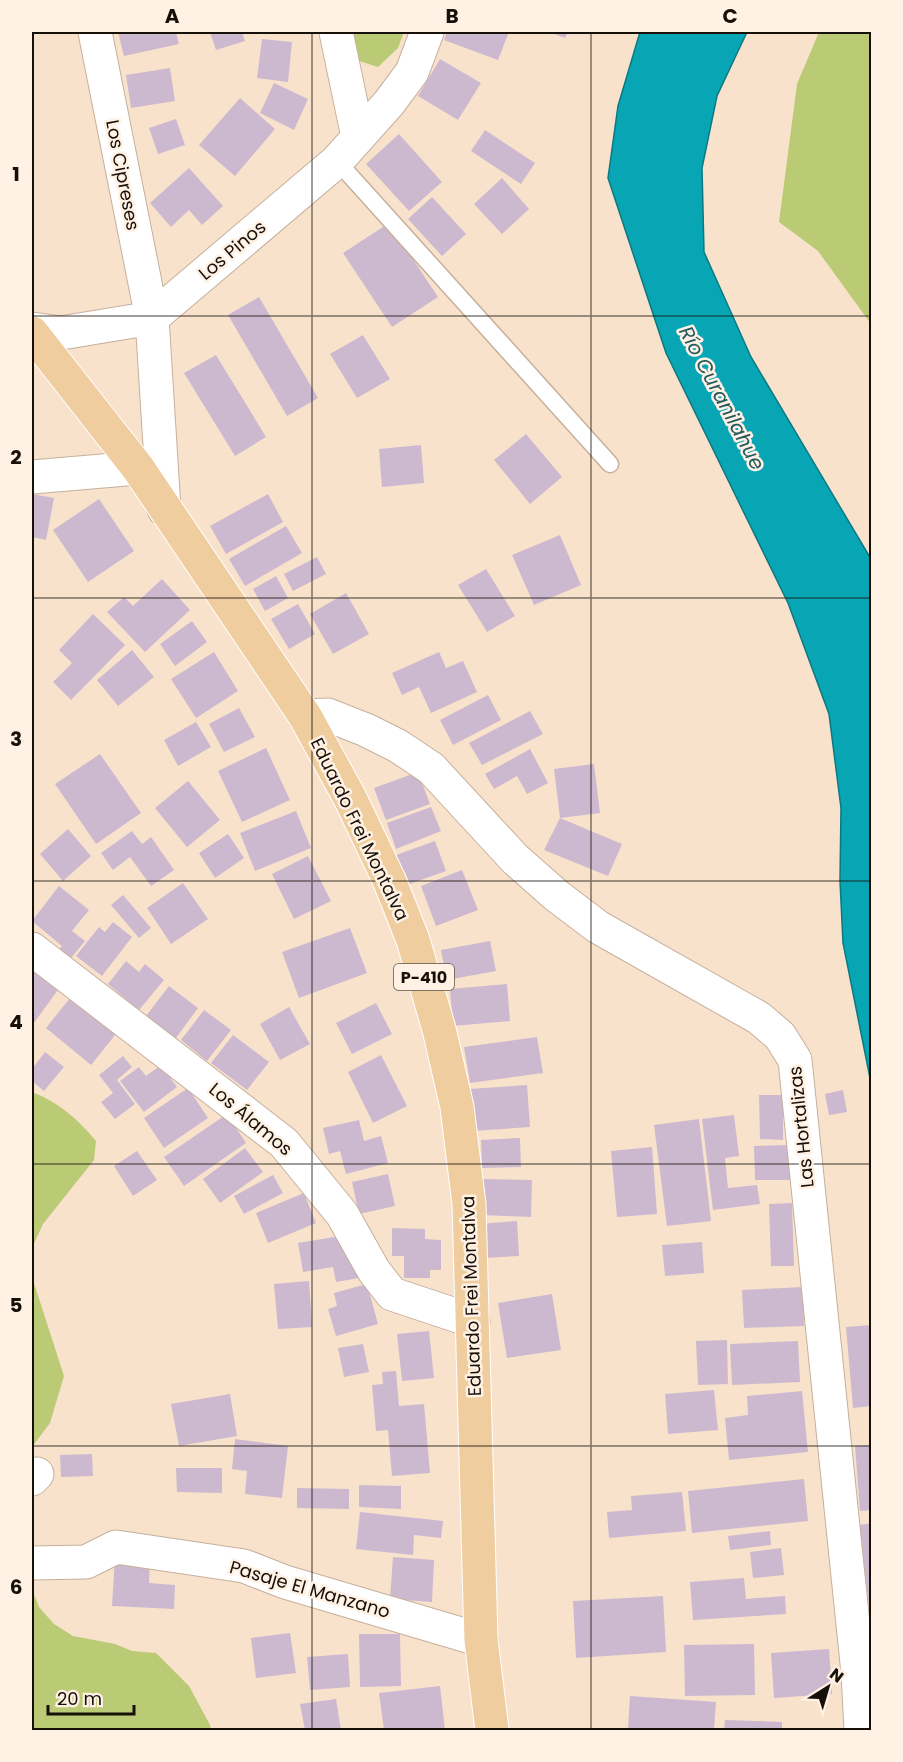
<svg xmlns="http://www.w3.org/2000/svg" width="903" height="1762" viewBox="0 0 903 1762" font-family="Poppins,sans-serif">
<style>
.green{fill:#bbca75}
.water{fill:#08a6b5;stroke:#0c7981;stroke-width:1.5}
.building{fill:#ccb9d0}
.lines{fill:none;stroke-linecap:round;stroke-linejoin:round}
.lane-casing{stroke:#c6b09c;stroke-width:19}
.street-casing{stroke:#c6b09c;stroke-width:35}
.primary-casing{stroke:#fff;stroke-width:35}
.lane{stroke:#fff;stroke-width:16}
.street{stroke:#fff;stroke-width:33}
.primary{stroke:#efcd9f;stroke-width:33}
.grid{fill:none;stroke:#171008;stroke-width:1.5;stroke-opacity:0.55}
.labels{text-anchor:middle;dominant-baseline:central;stroke-width:5;stroke-linejoin:round;paint-order:stroke}
.shield{fill:#fff1e4;stroke:#5d544a;stroke-width:1.5}
.shield-label{font-size:16px;font-weight:bold;fill:#171008}
.street-label{font-size:18px;fill:#171008;stroke:#fff1e4}
.water-label{font-size:20px;font-style:italic;fill:#23595f;stroke:#fff1e4}
.neatline{fill:none;stroke:#171008;stroke-width:2}
.grid-label{font-size:20px;text-anchor:middle;font-weight:bold;fill:#171008}
</style>
<rect width="100%" height="100%" fill="#f9e2cc"/>
<path class="green" d="M352,32h52l-6,16 -20,19 -19,-6z
M819,32h52v292l-53,-73 -39,-29 18,-138z
M32,1092c26,10 46,27 64,49l-2,19 -51,64 -11,24z
M32,1277l32,99 -14,47 -18,24z
M32,1589l7,18 15,17 19,12 42,8 17,7 24,2 33,33 21,39 1,5h-179z"/>
<path class="water" d="M640,32h107l-30,64 -15,72 2,84 47,105 120,202v524l-28,-140 -3,-62 1,-73 -12,-94 -41,-111 -122,-250 -58,-175 10,-72z"/>
<path class="building" d="M118,32h58l3,12 -55,12z
M210,32h32l3,9 -29,9z
M447,32h62l-11,28 -54,-20z
M549,32h19l-3,6z
M262,39l30,3 -4,40 -31,-4z
M440,59l41,24 -23,37 -40,-24z
M170,68l5,33 -44,7 -5,-33z
M274,83l34,16 -14,31 -34,-17z
M240,98l35,31 -40,47 -36,-31z
M176,119l9,26 -27,9 -9,-26z
M485,130l50,33 -14,21 -50,-33z
M399,134l43,48 -33,29 -43,-47z
M189,168l34,38 -21,19 -13,-15 -18,17 -21,-24z
M502,178l27,31 -27,25 -28,-30z
M432,197l34,37 -24,22 -34,-37z
M389,223l49,74 -46,30 -49,-74z
M259,297l59,101 -31,18 -59,-101z
M363,335l27,44 -33,19 -27,-44z
M216,355l50,82 -31,19 -51,-83z
M526,434l36,43 -32,27 -36,-44z
M421,445l3,38 -42,4 -3,-38z
M32,494l22,4 -8,42 -14,-3z
M268,494l15,28 -57,32 -16,-28z
M99,499l35,52 -46,31 -35,-52z
M286,526l16,27 -57,33 -16,-27z
M560,535l21,50 -47,20 -22,-50z
M317,557l9,17 -33,17 -9,-17z
M486,569l29,47 -28,16 -29,-47z
M276,576l12,22 -23,13 -12,-22z
M162,579l28,31 -45,42 -38,-40 17,-15 9,9z
M346,593l23,41 -36,20 -23,-40z
M298,604l17,30 -26,15 -18,-30z
M93,614l32,31 -54,55 -18,-18 19,-19 -13,-13z
M192,621l15,21 -32,24 -15,-22z
M132,650l22,27 -36,29 -21,-26z
M214,652l24,39 -42,27 -25,-39z
M439,652l7,16 17,-7 14,31 -46,21 -12,-26 -17,8 -10,-22z
M488,695l13,25 -48,25 -13,-25z
M239,708l16,29 -31,15 -15,-28z
M530,711l13,23 -61,31 -13,-22z
M196,722l15,25 -33,19 -14,-26z
M266,748l24,52 -48,22 -24,-51z
M530,749l18,34 -21,11 -10,-18 -23,13 -9,-15z
M100,754l41,59 -45,31 -41,-60z
M594,764l6,49 -40,5 -6,-49z
M418,772l12,32 -44,16 -12,-32z
M188,781l32,39 -33,27 -32,-39z
M431,807l10,24 -45,18 -9,-26z
M296,811l15,37 -56,23 -15,-38z
M560,818l62,26 -14,32 -64,-26z
M68,829l23,27 -28,25 -23,-27z
M132,831l10,13 9,-7 23,33 -23,16 -21,-29 -17,13 -12,-17z
M228,834l16,24 -29,20 -16,-25z
M435,841l11,30 -39,14 -11,-30z
M308,856l23,45 -37,18 -22,-45z
M462,870l16,40 -42,16 -15,-40z
M183,883l25,36 -37,25 -24,-36z
M59,886l30,24 -17,21 13,10 -18,22 -12,-9 7,-8 -30,-25z
M123,895l28,33 -12,10 -28,-33z
M113,922l19,15 -30,39 -26,-20 23,-29 6,5z
M350,928l17,45 -68,25 -17,-46z
M490,941l6,30 -49,9 -6,-30z
M126,961l13,11 6,-8 19,16 -25,30 -31,-26z
M34,968l26,19 -26,36 -2,-2v-50z
M507,984l3,37 -57,5 -3,-37z
M169,986l29,22 -22,30 -30,-22z
M74,993l45,37 -28,35 -45,-37z
M376,1003l16,31 -40,20 -16,-31z
M289,1007l21,37 -30,16 -20,-36z
M204,1010l27,20 -24,31 -26,-21z
M233,1035l36,27 -22,28 -36,-27z
M537,1037l6,36 -73,10 -6,-36z
M45,1052l19,15 -20,24 -12,-10v-12z
M381,1055l26,51 -34,17 -25,-51z
M123,1056l9,11 -15,13 18,24 -20,15 -14,-17 12,-9 -14,-18z
M161,1065l16,22 -33,25 -24,-31 19,-14 7,9z
M527,1085l3,42 -57,4 -4,-42z
M188,1088l20,30 -44,30 -20,-30z
M843,1090l4,22 -18,3 -4,-21z
M759,1095h24v45l-23,-1z
M227,1114l19,29 -62,43 -20,-29z
M734,1115l5,41 -14,2 3,30 29,-3 3,19 -47,6 -11,-91z
M699,1119l12,102 -44,5 -13,-101z
M359,1120l5,21 17,-5 7,27 -42,11 -6,-23 -11,3 -6,-26z
M520,1138l1,29 -39,1 -1,-28z
M789,1145l1,35h-35l-1,-34z
M652,1147l5,67 -40,3 -6,-66z
M245,1148l18,24 -43,31 -17,-24z
M137,1151l20,29 -24,16 -19,-30z
M388,1174l7,32 -36,8 -7,-32z
M273,1175l10,18 -39,21 -10,-18z
M482,1179l50,1 -1,37 -50,-2z
M304,1193l12,30 -48,20 -12,-30z
M792,1203l2,63h-23l-2,-62z
M517,1221l2,35 -36,2 -3,-34z
M392,1228l33,1v10l16,1v30h-11v8h-26v-22h-12z
M340,1236l19,42 -23,4 -3,-15 -30,5 -5,-29z
M702,1242l2,31 -39,3 -3,-31z
M309,1281l3,46 -34,2 -4,-45z
M367,1284l11,40 -42,12 -8,-27 9,-3 -3,-13z
M803,1287l1,39 -60,2 -2,-38z
M552,1294l9,56 -54,8 -9,-55z
M871,1325l1,81 -19,2 -7,-81z
M429,1331l5,47 -32,3 -5,-47z
M727,1340l1,44 -30,1 -2,-44z
M798,1341l2,41 -68,3 -2,-41z
M363,1344l6,28 -25,5 -6,-29z
M396,1371l3,35 25,-2 6,69 -38,3 -4,-46 -12,1 -4,-46 11,-1 -1,-12z
M714,1390l4,40 -50,4 -3,-40z
M802,1391l6,61 -79,8 -4,-42 23,-3 -1,-19z
M230,1394l7,42 -58,10 -8,-42z
M235,1439l53,7 -6,52 -37,-4 2,-23 -15,-2z
M872,1445v65l-12,1 -5,-65z
M92,1454l1,22 -32,1 -1,-22z
M176,1468h46v25l-45,-1z
M804,1479l4,42 -116,12 -4,-42z
M359,1485l42,1v23l-42,-2z
M297,1488l52,1v20l-52,-1z
M682,1492l4,39 -77,7 -2,-26 25,-2 -1,-14z
M360,1512l83,9 -2,17 -27,-3 -1,20 -57,-6z
M872,1523v83l-3,1 -10,-82z
M770,1531l1,14 -41,5 -2,-14z
M781,1548l3,27 -31,3 -3,-26z
M115,1556l35,2 -1,25 26,2 -1,24 -62,-3z
M393,1557l41,3 -2,42 -42,-3z
M744,1578l2,21 39,-3 1,18 -93,6 -3,-38z
M663,1596l3,56 -90,6 -3,-57z
M290,1633l6,40 -40,5 -5,-40z
M359,1634h41l1,52 -41,1z
M754,1644l1,51 -70,1 -1,-51z
M829,1649l3,45 -58,4 -3,-45z
M348,1654l2,33 -40,3 -3,-33z
M440,1686l5,44h-61l-5,-37z
M630,1696l86,6 -2,28 -86,-2z
M336,1699l5,31h-36l-5,-26z
M725,1720l57,2v8h-58z"/>
<g class="lines">
<g class="lane-casing">
<path id="lane" d="M337,161l273,303"/>
</g>
<g class="street-casing">
<path id="street" d="M95,32l57,286 12,191
M336,32l22,105
M152,318l185,-157 52,-58 23,-31 15,-40
M32,329l29,4 91,-15
M32,477l106,-9
M305,716l23,-1 38,15 32,16 33,22 84,91 42,37 41,31 161,91 21,18 15,24 63,613 3,57
M32,949l252,194 58,71 32,57 18,23 81,27
M32,1479l5,-5
M32,1563l54,-1 30,-15 128,19 41,16 196,58"/>
</g>
<g class="primary-casing">
<path id="primary" d="M32,333l106,135 167,248 45,82 40,84 23,58 26,89 18,78 12,97 12,436 11,90"/>
</g>
<use href="#lane" class="lane"/>
<use href="#street" class="street"/>
<use href="#primary" class="primary"/>
</g>
<path class="grid" d="M312,32v1698M591,32v1698M32,316h840M32,598h840M32,881h840M32,1164h840M32,1446h840"/>
<g class="labels">
<rect class="shield" x="394" y="964" width="60" height="26" rx="4.5"/>
<g class="shield-label">
<text x="424" y="977">P-410</text>
</g>
<g class="street-label">
<text transform="translate(123 175) rotate(79)">Los Cipreses</text>
<text transform="translate(232 250) rotate(-40)">Los Pinos</text>
<text transform="translate(360 829) rotate(64)">Eduardo Frei Montalva</text>
<text transform="translate(251 1119) rotate(40)">Los Álamos</text>
<text transform="translate(801 1127) rotate(-96)">Las Hortalizas</text>
<text transform="translate(471 1296) rotate(-92)">Eduardo Frei Montalva</text>
<text transform="translate(310 1589) rotate(16)">Pasaje El Manzano</text>
</g>
<g class="water-label">
<text transform="translate(722 398) rotate(62)">Río Curanilahue</text>
</g>
</g>
<rect width="903" height="1762" fill="none" stroke="#fff1e4" stroke-width="66"/>
<g transform="translate(828 1687) rotate(37)" stroke="#fff1e4" stroke-width="4.5" paint-order="stroke">
<path d="M0-4.5L10 22L0 15L-10 22Z" fill="#171008"/>
<text y="-9" font-size="16" font-weight="bold" text-anchor="middle" fill="#171008">N</text>
</g>
<path d="M48 1705v9h86v-9" fill="none" stroke="#171008" stroke-width="3"/>
<text x="57" y="1705" font-size="18" fill="#171008" stroke="#fff1e4" stroke-width="4.5" paint-order="stroke">20 m</text>
<rect x="33" y="33" width="837" height="1696" class="neatline"/>
<g class="grid-label">
<text x="172" y="23">A</text>
<text x="452" y="23">B</text>
<text x="730" y="23">C</text>
<text x="16" y="181">1</text>
<text x="16" y="464">2</text>
<text x="16" y="746">3</text>
<text x="16" y="1029">4</text>
<text x="16" y="1312">5</text>
<text x="16" y="1594">6</text>
</g>
</svg>
